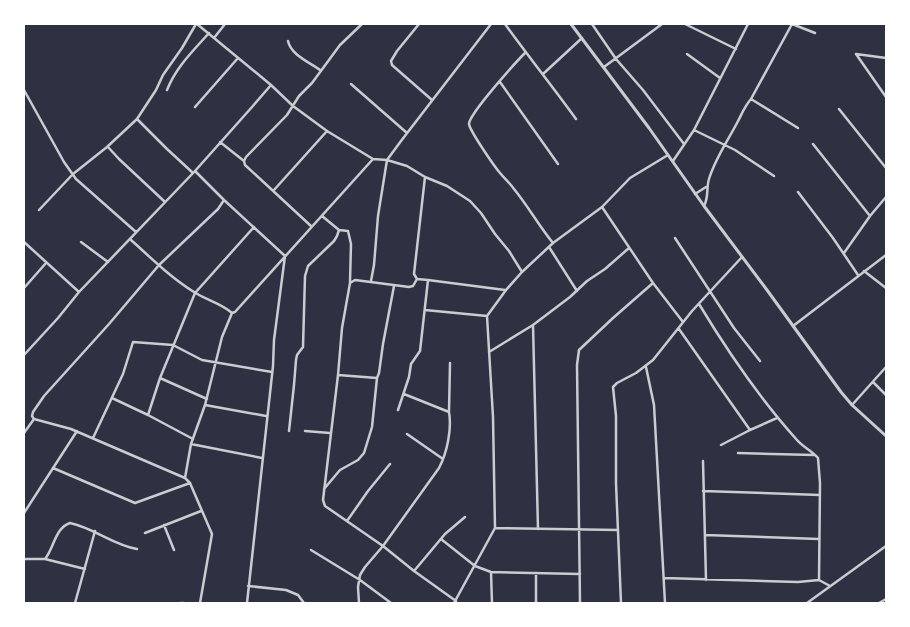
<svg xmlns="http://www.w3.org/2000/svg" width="910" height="627" viewBox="0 0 910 627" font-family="'DejaVu Sans',sans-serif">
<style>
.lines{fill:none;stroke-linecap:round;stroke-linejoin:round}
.minor{stroke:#caccd0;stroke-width:2.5}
.tertiary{stroke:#caccd0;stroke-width:3}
</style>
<rect width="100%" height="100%" fill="#2d3142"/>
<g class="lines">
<path class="minor" d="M419,24l-22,27 -6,10 1,4 40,35
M505,24c23,32 48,63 71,95
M592,24l24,35 27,31 41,54
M685,24l51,25
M792,24l23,9
M214,38l11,-14
M288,41c3,14 21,21 32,29
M525,53c-9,9 -56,61 -56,71 1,7 25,42 31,49 4,5 10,10 14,16 14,17 25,37 39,54
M687,54l33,24
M856,54l30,43
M856,54l30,4
M604,67l58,-43
M543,74l39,-36
M500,82l58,82
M351,84l56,49
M24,90l40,72 12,17 60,53
M167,90c9,-23 26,-39 42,-57
M751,99l41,-75
M195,107l43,-49
M839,109l47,59
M137,119l30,30 26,24
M694,130l41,20 39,26
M220,142l24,19
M813,144l57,72
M108,147l11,12 46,43
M373,159l14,1 20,6 18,11 22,9 23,15 11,12 14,21 14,17 13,21
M673,161l21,-31 54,-106
M195,171l29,29 61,56
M274,190l53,-59
M798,192l35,46 25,37
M695,194l11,-7
M704,206c5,-9 2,-17 5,-27 6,-20 18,-37 28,-56 5,-9 7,-16 14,-24l47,29
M602,207l51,76 30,39
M39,210l34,-36 34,-27 30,-28 19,-29 7,-15 19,-27 14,-24
M311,226l-66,-61 -1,-4 2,-4 41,-42 12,-19 13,-13 28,-38 22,-21
M339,230l9,1 3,13 -1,38
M675,238l59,90 26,33
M130,239c21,19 40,38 64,53 12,8 27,11 38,21
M24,242l55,50
M81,242l27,20
M549,247l28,44
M844,253l26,-37 16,-19
M864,271l22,17
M428,280l77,10
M371,281l3,-16 4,-49 9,-56 14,-19 90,-117
M394,286l-11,58 -4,29 -2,5 -39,-3 -15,125 2,6 58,40 31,25 42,30
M24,288l22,-25
M699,304c29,48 61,95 98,136 6,7 15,11 21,18l2,25 -1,97
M425,310l62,6
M793,326l93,-71
M679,329l71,101
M489,352l44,-27
M24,355l34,-37 21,-26 116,-121 57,-64 19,-22
M646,367l8,38 11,198
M338,375l4,-47 8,-45 5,-3 54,7 4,-1 4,-7
M160,378l47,21
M873,382l13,13
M112,398l36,17 45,24
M205,405l61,11
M852,405l34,-38
M398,410l11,-33 2,-13 9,-13 8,-71 -11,-1 -3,-5 11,-97
M449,412l1,-49
M148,415l12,-37 35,-85 59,-66
M34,419l37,10 114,49 5,5 22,51 -12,69
M34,419l-2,-3 1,-4 11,-16 65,-72 50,-59 59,-56 6,-9
M289,431l5,-46 2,-25 1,-5 6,-8 2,-71 3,-10 26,-25 3,-5 2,-6 -17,-14
M305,431l25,2
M24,433l10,-14
M407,434l36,25
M93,438l30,-64 10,-32 40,3 29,15 70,12
M191,444l71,14
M721,445l29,-15 27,-12
M738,453l76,2
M703,461l3,119
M53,468l82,35 55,-20
M185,478l6,-34 14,-39 17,-68 10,-24 3,-1 138,-153 -46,-28 -34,-25 -22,-21 -74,-61
M324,489l16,-19 18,-10 6,-7 8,-26 5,-49
M703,491l117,4
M24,513l53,-82
M347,521l21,-30 22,-27
M164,525l10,25
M495,528l123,2
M538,529l-5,-204 37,-28 17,-16 18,-12 24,-21
M145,533l56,-22
M705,535l114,4
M441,539l34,27 16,6 89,2
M311,550l49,30 31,23
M24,559h21c9,-11 10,-31 25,-36 24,5 43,22 67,26
M45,559l40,10
M414,571l31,-37 20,-17
M491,572l1,31
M536,573v30
M664,578l134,4 21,-2 11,6
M248,586l38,4 12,5 6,8
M75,603l20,-72
M181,603h3
M247,603l26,-237 1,-26 11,-84
M359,603l-1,-16 2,-12 5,-8 18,-21 56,-78c8,-15 13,-39 10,-56l-45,-18
M454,603l41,-75 -2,-111 -6,-101 19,-26 16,-18 31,-29 49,-36 28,-29 38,-23
M580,603l-3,-238 2,-15 34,-32 40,-35
M621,603l-5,-120v-67l-3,-29 4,-4 19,-10 17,-13 39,-49 50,-54
M807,603l79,-57
M879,603l7,-4"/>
<path class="tertiary" d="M571,24l78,104 55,78 63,84 74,102 11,13 34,31"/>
</g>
<rect width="910" height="627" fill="none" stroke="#ffffff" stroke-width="50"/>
</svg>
